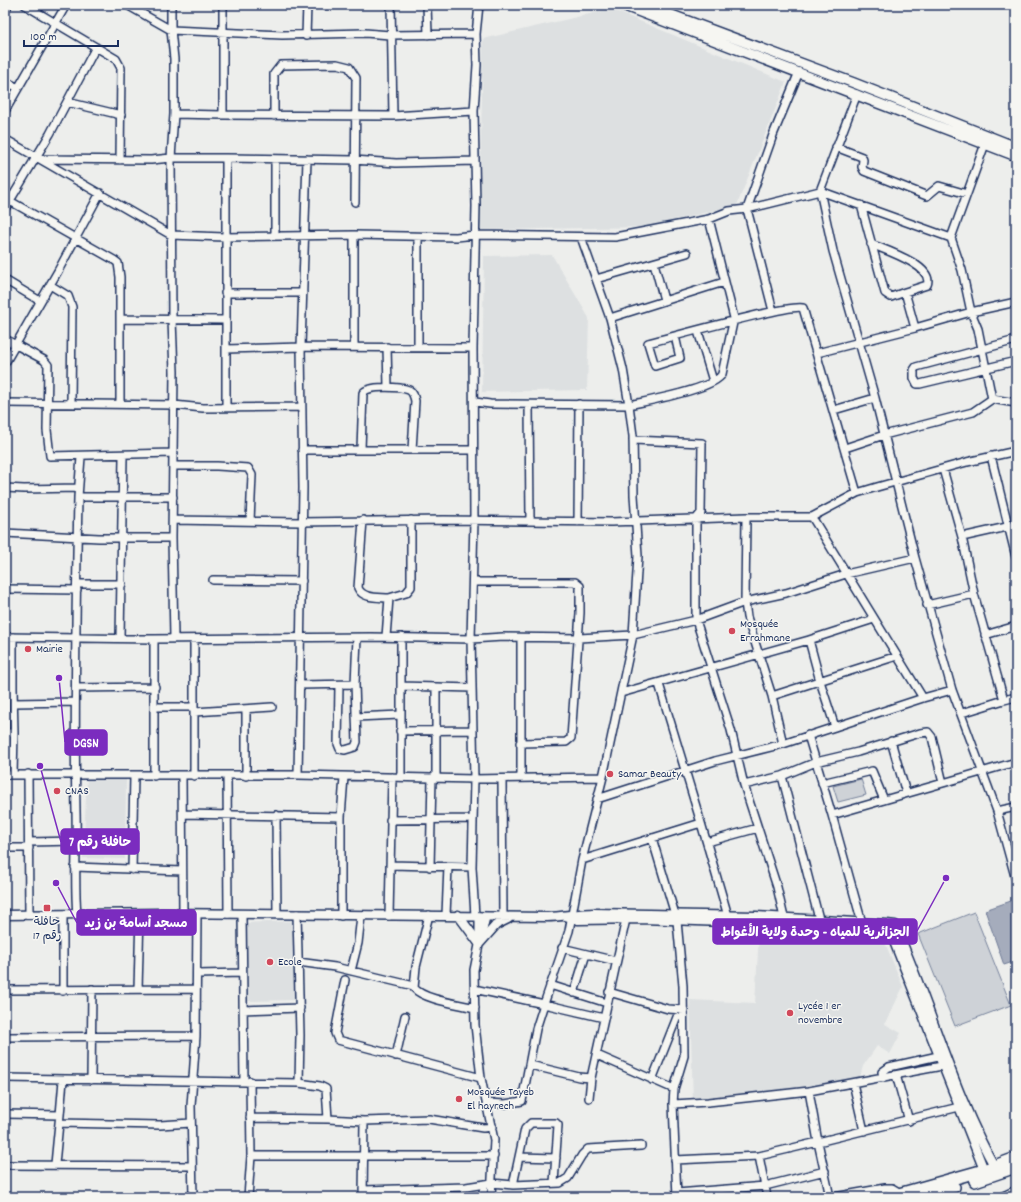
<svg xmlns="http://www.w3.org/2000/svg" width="1021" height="1202" viewBox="0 0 1021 1202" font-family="Dekko,'Playpen Sans Arabic',sans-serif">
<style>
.built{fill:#dde0e1}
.green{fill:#ced2d7;stroke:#74809a}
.water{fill:#a5acbc;stroke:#6e7a96}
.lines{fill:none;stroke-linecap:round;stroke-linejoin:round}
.minor-casing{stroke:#1b2f5e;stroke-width:10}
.tertiary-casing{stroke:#1b2f5e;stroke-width:11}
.secondary-casing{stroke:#1b2f5e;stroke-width:12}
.trunk-casing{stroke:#1b2f5e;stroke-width:14}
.minor{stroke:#f6f6f2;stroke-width:7}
.tertiary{stroke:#f6f6f2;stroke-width:8}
.secondary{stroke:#f6f6f2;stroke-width:9}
.trunk{stroke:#f6f6f2;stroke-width:11}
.poi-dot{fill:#d1495b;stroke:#f6f6f2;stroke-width:1.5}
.labels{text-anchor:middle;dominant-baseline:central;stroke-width:3;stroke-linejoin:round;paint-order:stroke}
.poi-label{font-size:12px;fill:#1b2f5e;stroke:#f6f6f2;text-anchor:start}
.leader{fill:none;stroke:#7b2cbf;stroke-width:1.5}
.callout-dot{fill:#7b2cbf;stroke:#f6f6f2;stroke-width:1.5}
.callout{fill:#7b2cbf;stroke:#7b2cbf;stroke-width:1.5}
.callout-label{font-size:13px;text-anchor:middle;font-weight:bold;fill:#fff}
</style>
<rect width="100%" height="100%" fill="#edeeec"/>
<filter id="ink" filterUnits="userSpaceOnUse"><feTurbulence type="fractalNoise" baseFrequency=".025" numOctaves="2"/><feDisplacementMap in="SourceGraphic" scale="8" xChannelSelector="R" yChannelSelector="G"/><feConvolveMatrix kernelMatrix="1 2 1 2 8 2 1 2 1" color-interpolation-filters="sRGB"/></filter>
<g filter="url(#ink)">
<path class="built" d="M611,9l175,73 -49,123 -91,22 -167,3 4,-191z
M552,255l37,63 -2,72 -105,2 2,-136z
M87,777l39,1 -1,81 -42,-1z
M293,921l2,79 -48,1 -1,-78z
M759,934l125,6 19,47 -18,37 16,9 -11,21 -13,-8 -14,20 -4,15 -166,21 -3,-102 65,3z"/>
<path class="green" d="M861,779l5,16 -28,7 -5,-16z
M974,912l37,93 -56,21 -37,-92z"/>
<path class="water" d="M1011,901l5,14v46l-12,4 -19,-55z"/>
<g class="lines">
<g class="minor-casing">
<path id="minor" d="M25,5l91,54 5,9 -1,92
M127,5l44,25 111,5 83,-2 25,2 86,-1
M171,5v25l3,29v55l-3,44 1,162 2,52 -2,166 2,100
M223,5v110l170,1 81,-5
M324,5h3
M391,5l2,111
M427,5l1,30
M5,11l3,-6
M306,36l1,-31
M5,81l13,7
M857,94l-37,97 13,60 42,147 40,160
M67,102l54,13
M5,111l61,-106
M174,114l49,1
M274,116v-42l7,-9 56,-1 12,3 7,11 -1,124
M5,139l166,96 53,2 130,-2 102,2 19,-2 140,2 94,-18 20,-8 18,-2 26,-74 26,-63
M836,147l26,10 1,3 -1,7 2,4 63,25 12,-10 28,8
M43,159l108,1 20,-2h55l128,2 42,3 79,-2
M10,201l104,59 4,3 2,14v127
M861,205l24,88 6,4 14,-5 10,36
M5,209l45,-75 46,-87
M709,219l25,99 -12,56c-7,15 -76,27 -93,31l-6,-36 -13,-51 114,-36
M275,235v-76
M354,235v112
M581,237l29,81
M951,238l34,-94
M871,244c14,6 64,22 56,41l-22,7
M654,263l10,37
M596,279l91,-26
M5,280l35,21
M50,285l18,11 4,11 -1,96
M225,293h78
M773,311l-26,-102 73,-18 131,47 11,32 9,42 7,17 14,70 24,4
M120,319l105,1
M698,331l15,50
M675,336l5,22 -25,8 -7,-23c20,-5 145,-40 155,-35l54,185
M5,339l39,21 4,5 -1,65 3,26 124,-3
M1016,340l-100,27 -2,3v8l3,6h3l96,-23
M387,347l1,40
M418,347v-110
M226,349l75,-2 172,1
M817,353l98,-25 56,-16 45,-10
M5,363l53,-92 42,-78
M475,402l15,2 139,1 4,31 1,59 4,61 -5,79 63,-15 49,-18 41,-9 60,-19 69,-16 37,132 45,121 19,69
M5,403l169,2 29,3 98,-1
M529,405l1,115
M226,407v-249
M834,410l41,-12
M633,440l69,3 -1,70 -5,6v101l35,110 13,55 33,102 8,35
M845,448l39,-13 89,-23 19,-13
M361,449l2,-56c5,-8 37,-6 46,-3 4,2 5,6 6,11l-3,49
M302,450h171
M991,456l25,101
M174,466h43l31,2 4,7 -2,46
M943,469l19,68 54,-12
M5,488l19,1 54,-1
M78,497h95
M746,517l-1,85 2,15 25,79 11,48
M812,517l45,-24 20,-6 90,-25 49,-11
M173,520l128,2 143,-2 167,2 135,-5h66l111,181
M363,520l-5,68c5,11 20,9 31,10
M578,522l1,-118
M5,533l94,5h73
M962,537l12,57 30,106 12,-3
M213,580l89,1
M473,582h102l5,4v27l-9,125 -5,4 -46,1
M77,584h45
M5,589l72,1
M927,605l47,-11
M985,635l31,-9
M5,637l149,2 217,-2 100,2 32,-2 76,1 54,-3 -30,142 -21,83 -13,71 -25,73 -70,-15
M13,637v51
M386,637l3,-39 17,-5 5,-6v-67
M120,638l3,-182
M194,639v137
M659,684l42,139
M300,685l55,-1
M339,685l-1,59 2,5 5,1 10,-3 2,-5 -2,-58 2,-46
M401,686l71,2
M5,688h8l1,45h-9
M76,688l79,-1
M621,693l188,-53
M772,696l125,-40
M14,703l61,-1
M155,707h39
M246,709v67
M194,712l78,-5
M962,713l42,-13
M356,717l44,-2
M835,727l-15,-46 -11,-41 65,-21
M400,731l73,-1
M808,735l24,80 184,-53
M891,741l15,52
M28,774l1,141
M5,775h293l176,4 129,-2
M13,775l1,-42
M298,775l5,-287 -2,-141 6,-188
M154,776v-137
M227,776l1,138
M782,776l37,143
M182,777l1,137
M401,777v-140
M436,778v-91
M521,778v-140
M502,779l1,138
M822,783l50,-12 12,29
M744,785l38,-9 34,-14 42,-10 62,-19 8,-1 4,5 11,46
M597,799l118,-38 68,-17 140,-46 29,-8
M997,811l19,-4
M183,814l158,3
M276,815l1,99
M832,815l30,108
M390,820l83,-1
M652,838l25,83 6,65 1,70 -10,33 -1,15 4,93
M29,842l47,-1
M707,842l51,-14
M5,848h24
M582,860l119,-37 27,93
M391,865l81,2
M75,867l107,4
M430,867l2,-89
M132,870l2,-94
M242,914l2,167
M297,914l3,121 -1,48 21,3 6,3 2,30
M77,915c-3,-35 0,-69 -1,-103 -2,-105 0,-210 2,-315l3,-40
M429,915l-13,52 -2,21c10,12 46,16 61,20
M446,915l2,-48
M341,916v-99l3,-40
M389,916l3,-139
M475,916l-3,-49 2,-88 -3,-140 3,-119 -1,-172 3,-142 -2,-95 3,-46 -1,-31 3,-29
M479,916v29l-5,25 1,55 6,53 13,62 -3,57
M480,943l6,-26
M562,948l54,13
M298,962l37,5 79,19
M351,971l7,-28 3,-27
M198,974l45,-1
M345,980l-10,53 3,7 143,38
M550,985l57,18
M138,989l2,-75
M5,990l191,-1
M63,991v-76
M609,992l59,17 16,1
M574,993l12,-39
M243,1010l57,-2
M5,1037l191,-1
M597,1055l77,34
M396,1056l9,-40
M530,1065l49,12 12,1 35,-159
M896,1075l13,46
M5,1078l294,5
M883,1078l-1,-6 7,-5 49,-11
M91,1080l1,-91
M652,1080l25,-63
M853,1083l11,48
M589,1098l2,-20
M487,1103l18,1 17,-3 14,-72 8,-25 60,14
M673,1104l35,-2 101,-11 133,-25
M5,1114l55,1 -1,8 101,2 31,-2
M60,1115l3,-35
M250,1118l78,1 36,2 65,-2 54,9 9,-1
M251,1156h243
M759,1156l59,-14 -9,-51
M519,1157l37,1
M675,1160l84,-4 8,41
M55,1164l4,-41
M5,1165l187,1
M513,1185l12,-56 6,-6h25l2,2 -4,58
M364,1190l102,-3 26,-4 21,2 47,-2 8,-5 14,-23 6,-6 53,-3
M677,1193l88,-7 60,-15
M193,1197l-2,-91 5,-70 1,-122
M248,1197l3,-41 -1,-75
M363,1197l1,-76
M482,1197l3,-13
M830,1197l-12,-55 145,-36
M834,1197l51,-9h7l10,6
M1001,1197l15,-7"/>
</g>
<g class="tertiary-casing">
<path id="tertiary" d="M5,915l157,-2 385,4c16,0 30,-4 47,-4l162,3 131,8
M458,915l20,27
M565,916l13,4 65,-1 184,7 52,4 12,4 4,-3v-6l-8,-1 -3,5 2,3
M896,928c36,80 57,166 101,243
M891,934l95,241
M480,943l16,-18 12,-6"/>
</g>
<g class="secondary-casing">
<path id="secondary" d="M622,5l394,151
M645,5l209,78 162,64"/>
</g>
<g class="trunk-casing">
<path id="trunk" d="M975,1181l41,-14
M888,1197l96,-27 32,-12
M918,1197l36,-10"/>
</g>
<use href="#minor" class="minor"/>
<use href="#tertiary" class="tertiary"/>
<use href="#secondary" class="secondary"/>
<use href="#trunk" class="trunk"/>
</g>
</g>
<g class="poi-dot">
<circle cx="732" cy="631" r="4"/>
<circle cx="28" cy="649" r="4"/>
<circle cx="610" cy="774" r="4"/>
<circle cx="57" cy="791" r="4"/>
<rect x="43" y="904" width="8" height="8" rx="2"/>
<circle cx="270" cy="962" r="4"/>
<circle cx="790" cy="1013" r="4"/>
<circle cx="459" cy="1099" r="4"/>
</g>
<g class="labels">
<g class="poi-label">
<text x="740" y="624">Mosquée<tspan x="740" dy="14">Errahmane</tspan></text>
<text x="36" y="649">Mairie</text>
<text x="618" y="774">Samar Beauty</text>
<text x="65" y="791">CNAS</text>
<text x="47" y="922" text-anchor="middle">حافلة<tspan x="47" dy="14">رقم 17</tspan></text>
<text x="278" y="962">Ecole</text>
<text x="798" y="1006">Lycée 1 er<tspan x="798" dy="14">novembre</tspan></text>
<text x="467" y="1092">Mosquée Tayeb<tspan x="467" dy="14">El hayrech</tspan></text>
</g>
</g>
<path class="leader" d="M59 678L65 742M40 766L61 842M56 883L77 923M946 878L917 931"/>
<g class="callout-dot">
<circle cx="59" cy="678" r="4"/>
<circle cx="40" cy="766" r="4"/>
<circle cx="56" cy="883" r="4"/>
<circle cx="946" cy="878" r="4"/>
</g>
<g class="callout">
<rect x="65" y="730" width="42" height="25" rx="4"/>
<rect x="61" y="829" width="78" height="25" rx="4"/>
<rect x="77" y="910" width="119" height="25" rx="4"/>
<rect x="713" y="919" width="204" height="25" rx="4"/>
</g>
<g class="callout-label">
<text x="86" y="747">DGSN</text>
<text x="100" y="846">حافلة رقم 7</text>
<text x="136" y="927">مسجد أسامة بن زيد</text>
<text x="815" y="936">الجزائرية للمياه - وحدة ولاية الأغواط</text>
</g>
<rect width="1021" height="1202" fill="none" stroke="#f6f6f2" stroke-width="20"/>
<rect x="10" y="10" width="1001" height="1182" fill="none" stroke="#1b2f5e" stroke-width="1.5" filter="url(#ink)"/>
<path d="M24 40v6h94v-6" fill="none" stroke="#1b2f5e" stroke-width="2"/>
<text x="30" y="40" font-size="12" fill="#1b2f5e" stroke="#f6f6f2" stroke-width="3" paint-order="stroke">100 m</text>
</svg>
